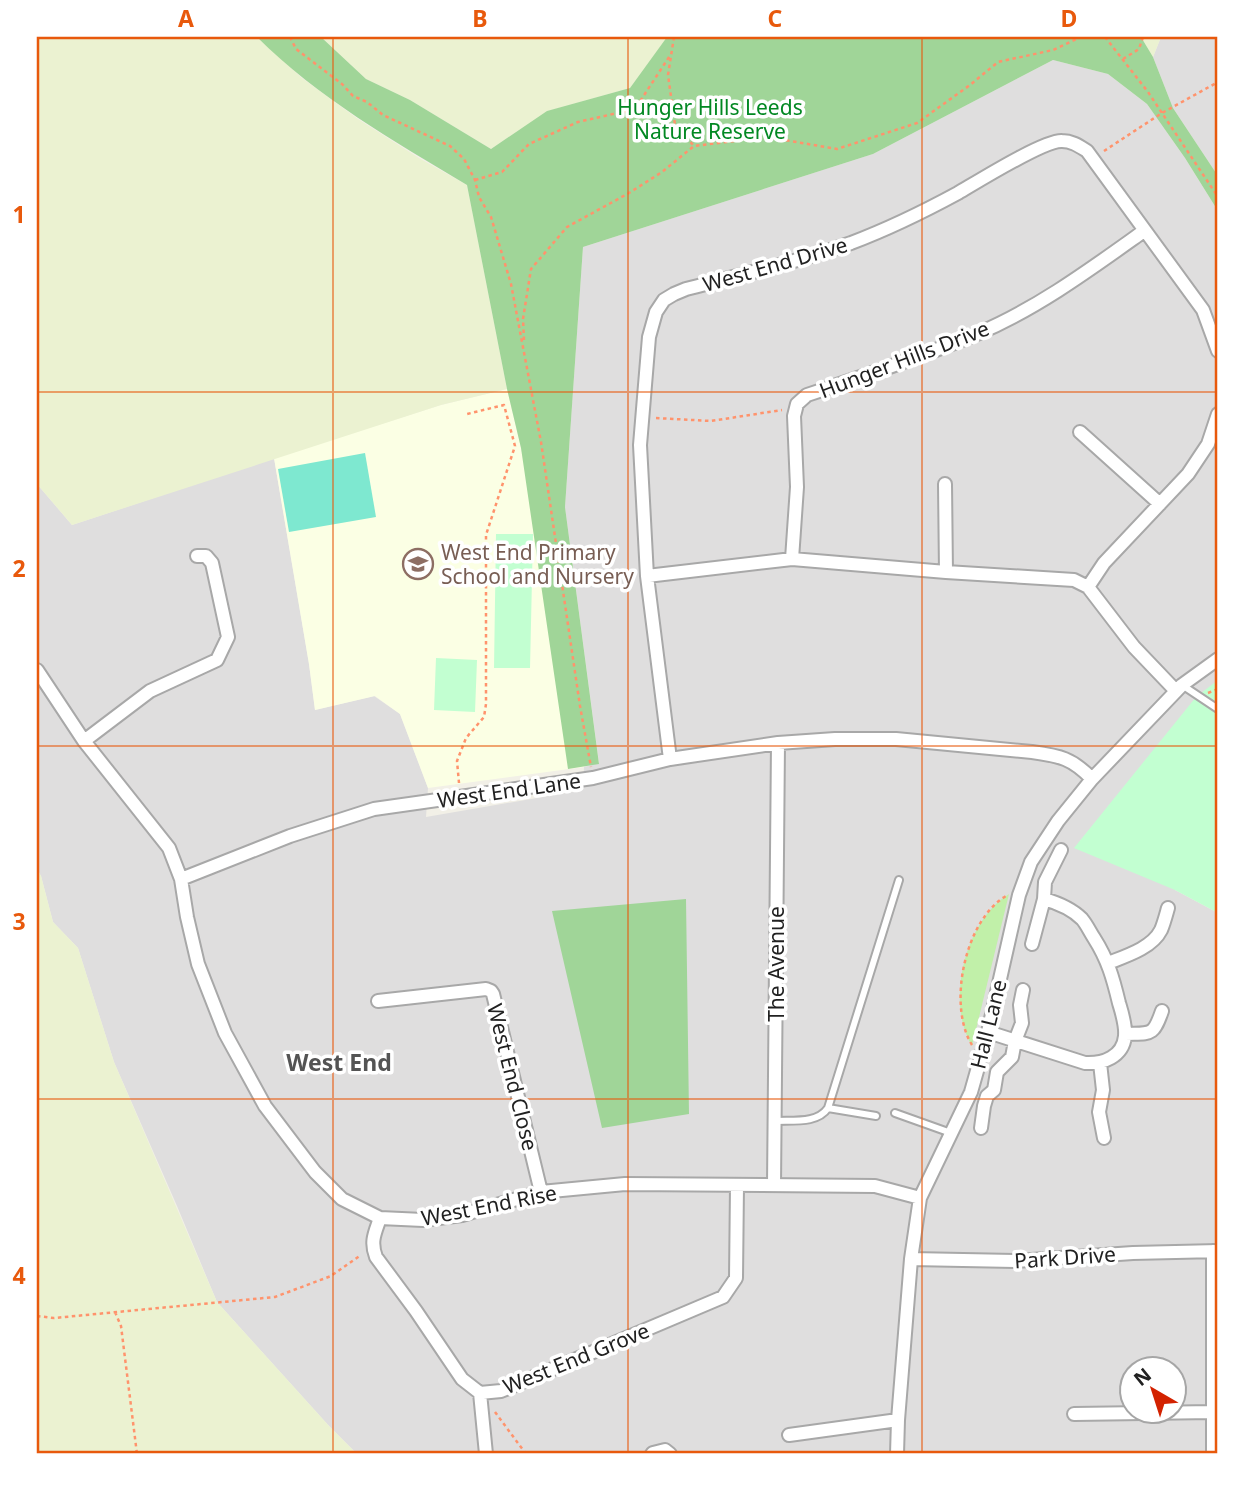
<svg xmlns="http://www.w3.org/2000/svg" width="1255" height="1491" viewBox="0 0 1255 1491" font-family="'Noto Sans',sans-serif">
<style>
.residential{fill:#dfdede;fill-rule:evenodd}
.education{fill:#fbffe4}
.farmland{fill:#ebf2d1}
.grass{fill:#c1f0a9}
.forest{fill:#a0d598}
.park{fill:#c2ffd1}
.pitch{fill:#7ee8d0}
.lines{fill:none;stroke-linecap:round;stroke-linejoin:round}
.lane-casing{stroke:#a8a8a8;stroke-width:10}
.street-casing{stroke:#a8a8a8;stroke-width:16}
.path{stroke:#ff936c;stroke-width:2.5;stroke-dasharray:3.5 3.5;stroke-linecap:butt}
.lane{stroke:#fff;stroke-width:6}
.street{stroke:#fff;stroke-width:12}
.grid{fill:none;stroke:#e8590c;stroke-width:2;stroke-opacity:0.55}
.labels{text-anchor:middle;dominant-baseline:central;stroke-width:7;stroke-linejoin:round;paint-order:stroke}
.park-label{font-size:21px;fill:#028822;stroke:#fff}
.street-label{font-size:21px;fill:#212121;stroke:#fff}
.education-label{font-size:21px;fill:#785e54;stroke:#fff;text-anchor:start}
.neighbourhood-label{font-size:23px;font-weight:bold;fill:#545454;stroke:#fff}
.neatline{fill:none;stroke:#e8590c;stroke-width:2.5}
.grid-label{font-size:23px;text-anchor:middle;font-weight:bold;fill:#e8590c}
</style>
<rect width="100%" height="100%" fill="#f2f0e7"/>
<path class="residential" d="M1161,37h57v139l-45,-68 -20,-51z
M1053,60l55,14 39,30 38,54 33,53v470l-43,209 43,23v541h-861l-28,-28 -112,-124 -40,-96 -63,-144 -36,-114 -25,-26 -12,-46 -4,-7v-385l35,41 202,-67 35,206 6,46 59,-14 26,18 28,74 -2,29 157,-27 1,-23 15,-4 -34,-256 18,-260 290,-93zM1132,1368h42v42h-42z"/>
<path class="education" d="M507,389l14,59 63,319 -156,21 -28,-74 -25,-18 -60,14 -6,-46 -35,-206 167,-53z"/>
<path class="farmland" d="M37,37h220l45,41 56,41 61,39 48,27 40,204 -66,16 -369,120 -35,-41z
M321,37h346v1l-37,50 -82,23 -57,38 -81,-49 -44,-21z
M1141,37h20l-8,20z
M37,869l4,7 12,46 25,26 36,114 103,240 112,124 28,28h-320z"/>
<path class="grass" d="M1009,894l-37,152c-27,-44 -7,-126 37,-152z"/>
<path class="forest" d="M257,37h64l45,42 44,21 81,49 56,-38 83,-23 37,-51h474l12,20 20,51 45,68v35l-33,-53 -38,-54 -39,-30 -55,-14 -180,94 -290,93 -18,260 34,257 -31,5 -47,-321 -14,-59 -40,-204c-73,-44 -149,-87 -210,-148z
M686,899l3,215 -87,14 -50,-217z"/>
<path class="park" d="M496,534h37l-3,134h-36z
M436,658l41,2 -2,52 -41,-2z
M1218,680v233l-43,-23 -101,-42 122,-151z"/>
<path class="pitch" d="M365,453l11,64 -87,15 -11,-63z"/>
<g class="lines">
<g class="lane-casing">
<path id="lane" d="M1182,685l36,24
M828,1108l48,8
M895,1113l56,20
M775,1121c18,-1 42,3 53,-13l71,-228"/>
</g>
<g class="street-casing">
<path id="street" d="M1080,432l80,72
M945,484l1,88
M792,559l5,-72 -3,-71 3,-12 10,-9c58,-19 116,-39 172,-62 59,-25 113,-65 165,-102
M647,576l145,-17 154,13 128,8 14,7 46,60 42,44
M1088,587l16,-24 84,-89 20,-30 10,-30
M37,670l47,71 85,107 12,31 6,38 11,47 27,69 40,73 50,66 27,27 38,19 43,2 39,-5 79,-23 84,-8 250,2 45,12
M84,741l66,-50 67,-31 11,-23 -16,-74 -6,-7h-9
M670,759l-23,-183 -7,-131 9,-108 7,-25 8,-12 10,-6 12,-5c55,-14 111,-27 165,-46 37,-14 72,-31 107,-50 19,-11 86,-53 104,-52 10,0 17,5 25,10l116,159 15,41
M181,879l109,-43 84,-27 219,-31 77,-19 108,-16 57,-4h61l136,13c28,4 40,6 60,27
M1032,944l12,-45 1,-17 16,-32
M1108,963c18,-7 44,-15 53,-33 3,-7 5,-15 7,-22
M378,1001l108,-12 5,2 2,3 48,198
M988,1032l97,31c18,1 38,-6 40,-27 1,-11 -3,-23 -6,-33 -6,-25 -11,-43 -25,-65 -4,-6 -7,-13 -12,-19 -10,-10 -24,-16 -38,-20
M1125,1034c26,-1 28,3 37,-23
M1100,1063l3,27 -4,22 5,26
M981,1128l3,-22 3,-10 7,-6 3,-18 15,-15 3,-16 7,-18 -2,-18 3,-15
M774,1185l4,-442
M380,1218c-5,15 -10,23 -4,39l40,54 46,68 18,14 21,-2 222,-94 13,-19 1,-92
M1213,1251v203
M911,1259l104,2 118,-8 85,-2
M480,1393l6,61
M1074,1414l139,-2
M789,1435l109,-15
M652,1454l1,-1 12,-3 5,4
M897,1454l1,-34 13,-161 9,-61 51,-106 17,-60 31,-137 12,-33 27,-41 34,-42 90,-94 36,-26"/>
</g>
<path class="path" d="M290,37l6,12 46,35 11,12 14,6 16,13 67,31 14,13 11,21 4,17 12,20 20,67 30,158 39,264 11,61
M674,37l-6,38 7,50 19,21
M1105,37l43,55 70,105
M1123,59l16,-10 4,-12
M1104,151l58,-38 56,-31
M475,180l27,-8 27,-28 49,-22 57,-13 36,-55
M524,340l-1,-21 8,-50 36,-42 62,-34 33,-21 32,-26 73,-9 70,12 80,-26 53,-38 28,-23 55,-12 28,-13
M656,418l55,3 71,-11
M1208,693l10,-4
M459,783l-2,-22 9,-23 18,-21 2,-13v-169l29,-89 -11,-41 -37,9v2
M972,1045c-25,-40 -7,-125 34,-149
M115,1312l6,14 16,128
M37,1316l17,2 221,-21 56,-21 30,-21
M495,1412l31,42"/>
<use href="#lane" class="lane"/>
<use href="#street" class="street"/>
</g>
<path class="grid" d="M333,37v1417M628,37v1417M922,37v1417M37,392h1181M37,746h1181M37,1099h1181"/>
<defs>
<g id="school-ring" transform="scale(1.575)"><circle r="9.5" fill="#fff" stroke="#8d6e63" stroke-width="1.5"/><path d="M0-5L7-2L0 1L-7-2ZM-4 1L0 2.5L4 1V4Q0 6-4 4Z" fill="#8d6e63"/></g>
</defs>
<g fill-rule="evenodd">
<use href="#school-ring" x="418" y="564"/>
</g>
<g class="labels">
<g class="park-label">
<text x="710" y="107">Hunger Hills Leeds<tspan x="710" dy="24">Nature Reserve</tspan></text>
</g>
<g class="street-label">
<text transform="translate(775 264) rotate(-16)">West End Drive</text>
<text transform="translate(904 359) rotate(-21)">Hunger Hills Drive</text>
<text transform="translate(509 790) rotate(-8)">West End Lane</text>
<text transform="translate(776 964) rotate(-90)">The Avenue</text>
<text transform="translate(988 1024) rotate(-76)">Hall Lane</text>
<text transform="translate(513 1077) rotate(76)">West End Close</text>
<text transform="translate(489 1205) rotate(-11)">West End Rise</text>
<text transform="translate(1065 1257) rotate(-4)">Park Drive</text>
<text transform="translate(576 1358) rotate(-22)">West End Grove</text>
</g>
<g class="education-label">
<text x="441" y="552">West End Primary<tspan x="441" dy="24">School and Nursery</tspan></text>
</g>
<g class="neighbourhood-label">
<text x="339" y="1062">West End</text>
</g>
</g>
<rect width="1255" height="1491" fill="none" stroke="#ffffff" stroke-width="77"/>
<g transform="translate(1153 1390) rotate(321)"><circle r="33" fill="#ffffff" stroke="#a6a6a6" stroke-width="2"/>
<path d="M0-5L12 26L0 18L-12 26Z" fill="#d32200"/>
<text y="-10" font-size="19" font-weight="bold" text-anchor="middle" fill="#212121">N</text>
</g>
<rect x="38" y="38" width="1178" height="1414" class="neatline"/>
<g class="grid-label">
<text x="186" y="27">A</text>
<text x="480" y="27">B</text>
<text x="775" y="27">C</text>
<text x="1069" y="27">D</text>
<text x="19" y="223">1</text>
<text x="19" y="577">2</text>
<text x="19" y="930">3</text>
<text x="19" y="1284">4</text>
</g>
</svg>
